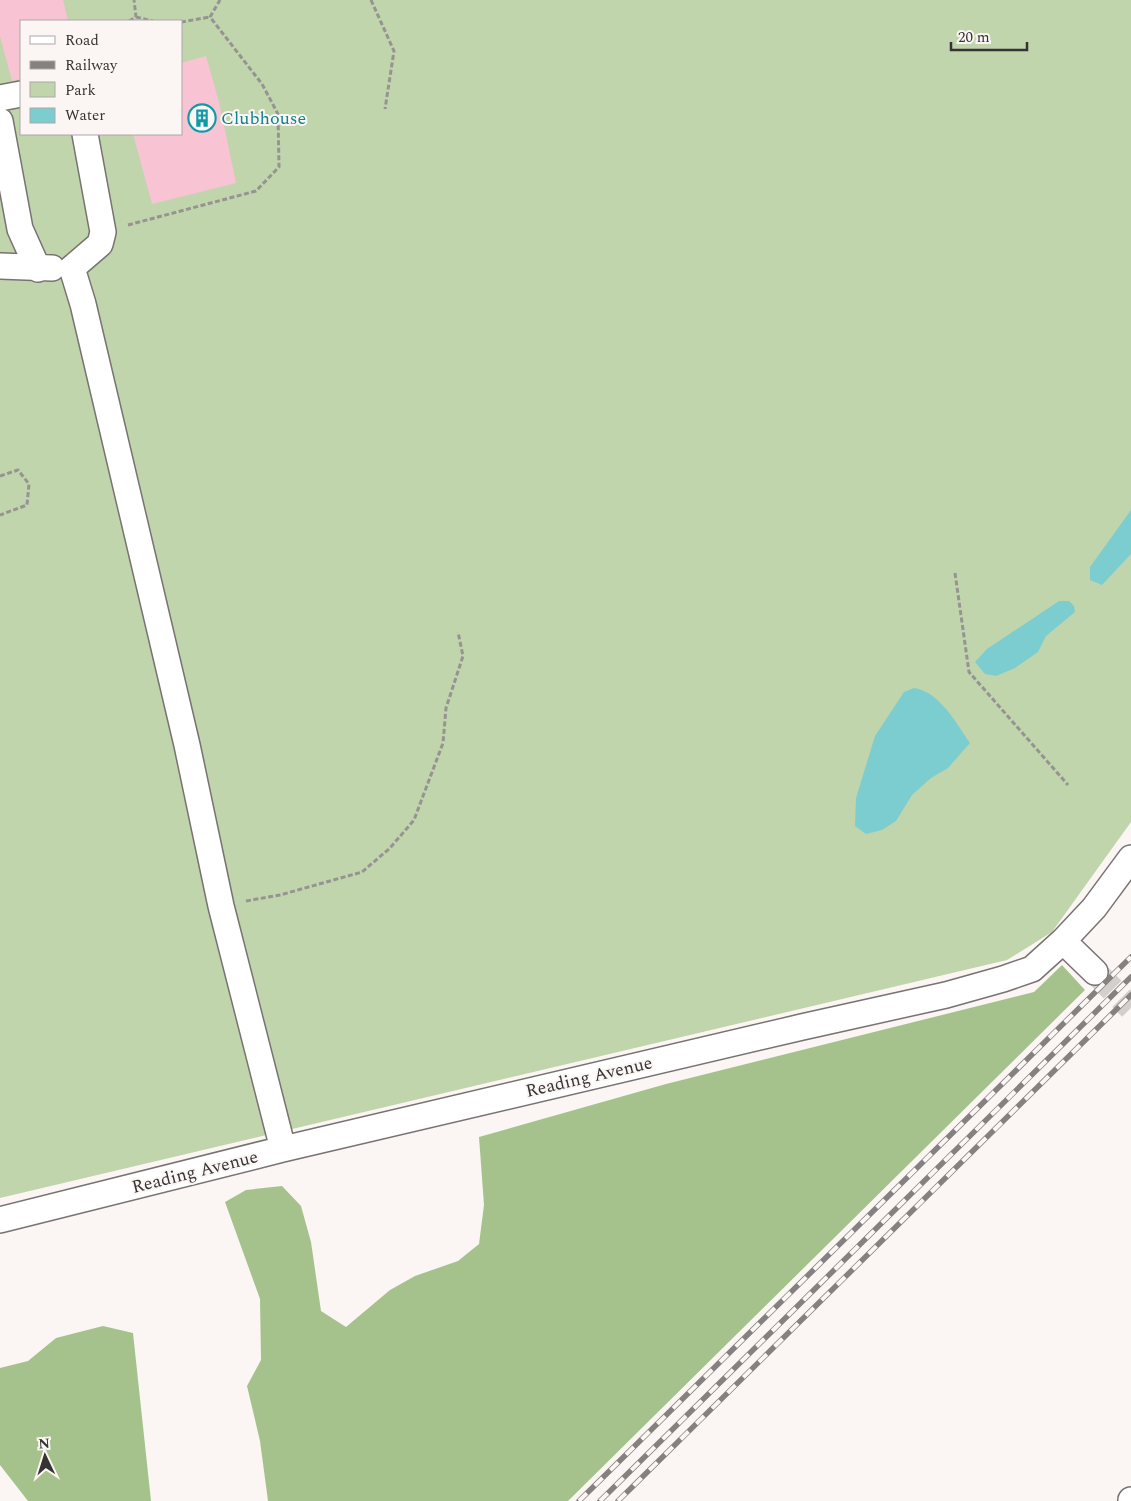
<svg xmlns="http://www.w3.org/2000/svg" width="1131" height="1501" viewBox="0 0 1131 1501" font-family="Spectral,serif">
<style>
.green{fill:#c0d5ac;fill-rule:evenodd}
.forest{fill:#a6c28c}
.water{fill:#7ccdcf}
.building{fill:#f8c3d2}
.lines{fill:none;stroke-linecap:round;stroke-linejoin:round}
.minor-tunnel{stroke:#d3cfcd;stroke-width:25;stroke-dasharray:25 12;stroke-linecap:butt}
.minor-casing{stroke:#777372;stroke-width:28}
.path{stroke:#979392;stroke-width:3;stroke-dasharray:5 2.5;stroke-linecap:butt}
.minor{stroke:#fff;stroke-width:25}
.rail-casing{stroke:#848180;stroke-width:5.5}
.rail{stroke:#fbf6f4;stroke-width:4;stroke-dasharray:11;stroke-linecap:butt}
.labels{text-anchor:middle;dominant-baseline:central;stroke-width:4;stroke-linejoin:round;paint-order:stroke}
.culture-label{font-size:18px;fill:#0d838f;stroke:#fbf6f4;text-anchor:start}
.street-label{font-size:18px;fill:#353333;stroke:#fbf6f4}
</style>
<rect width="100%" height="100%" fill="#fbf6f4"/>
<path class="green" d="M0,0h1131v822l-79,110 -45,28 -1007,238zM21,21h160v113h-160z"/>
<path class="forest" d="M1062,965l23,25 -517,511h-300l-8,-60 -13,-55 14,-26 -1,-61 -35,-97 21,-12 36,-4 19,20 10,36 10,69 25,16 44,-37 25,-14 43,-15 21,-17 5,-39 -5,-68 187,-53 368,-92z
M103,1326l30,7 18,168h-123l-28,-36v-97l28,-7 28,-23z"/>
<path class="water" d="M1131,510v44l-29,31 -12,-5v-13z
M1059,601h10l5,5 1,6 -29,24 -8,16 -23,16 -19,8 -11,-2 -10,-12 12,-13z
M914,688c26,4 42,35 56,55l-22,25 -17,10 -19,17 -16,26 -14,9 -16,4 -11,-8 1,-28 19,-62 29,-44z"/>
<path class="building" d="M0,0h63l5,21h-47v58l-9,2 -12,-45z
M206,56l13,46 17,81 -84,21 -19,-70h48v-71z"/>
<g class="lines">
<path class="minor-tunnel" d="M1095,972l36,36"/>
<g class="minor-casing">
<path id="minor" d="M0,98l21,-4
M0,121l20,108 18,40
M85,134l18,98 -3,12 -28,24 11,36 104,441 34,161 62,243
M0,266l52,2
M1063,941l32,31
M0,1220l283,-71 519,-122 144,-32 57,-16 29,-10 31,-28 31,-33 37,-50
M1131,1501v-1"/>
</g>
<path class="path" d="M371,0l23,51 -9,58
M136,17l17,4
M129,21l7,-4 -2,-17
M181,22l29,-5
M128,225l128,-34 23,-24 -1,-53 -16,-30 -52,-67 10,-17
M0,476l18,-6 11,14 -2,21 -27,10
M955,573l14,99 99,113
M246,901l34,-6 82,-23 28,-24 24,-28 29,-77 3,-35 17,-52 -5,-24"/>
<use href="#minor" class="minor"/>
<g class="rail-casing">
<path id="rail" d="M579,1501l552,-544
M600,1501l531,-524
M618,1501l513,-506"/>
</g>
<use href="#rail" class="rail"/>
</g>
<defs>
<g id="building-ring" transform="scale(1.4375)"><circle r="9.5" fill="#fbf6f4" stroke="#0f9aa8" stroke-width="1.5"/><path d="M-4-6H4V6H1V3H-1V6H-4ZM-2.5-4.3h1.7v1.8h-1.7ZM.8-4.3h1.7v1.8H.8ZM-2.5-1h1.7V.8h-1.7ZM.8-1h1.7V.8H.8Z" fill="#0f9aa8"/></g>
</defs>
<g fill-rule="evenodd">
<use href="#building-ring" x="202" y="118"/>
</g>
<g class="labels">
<g class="culture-label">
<text x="221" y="118">Clubhouse</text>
</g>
<g class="street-label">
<text transform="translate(589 1077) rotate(-13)">Reading Avenue</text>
<text transform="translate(195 1172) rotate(-14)">Reading Avenue</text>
</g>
</g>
<rect x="20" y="20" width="162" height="115" fill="#fbf6f4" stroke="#aca8a7"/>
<rect x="30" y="36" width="25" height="8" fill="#ffffff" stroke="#aca8a7"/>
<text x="65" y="45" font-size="15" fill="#353333">Road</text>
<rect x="30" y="61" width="25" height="8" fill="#848180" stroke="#aca8a7"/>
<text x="65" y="70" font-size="15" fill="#353333">Railway</text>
<rect x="30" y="82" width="25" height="15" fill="#c0d5ac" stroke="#aca8a7"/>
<text x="65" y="95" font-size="15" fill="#353333">Park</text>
<rect x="30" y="108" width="25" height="15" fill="#7ccdcf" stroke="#aca8a7"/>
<text x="65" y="120" font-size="15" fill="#353333">Water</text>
<g transform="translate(45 1456) rotate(356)" stroke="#fbf6f4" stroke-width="4" paint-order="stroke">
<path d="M0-4L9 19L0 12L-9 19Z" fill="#353333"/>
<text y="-8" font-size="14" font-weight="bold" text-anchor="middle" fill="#353333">N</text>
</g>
<path d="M951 42v8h76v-8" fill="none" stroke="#353333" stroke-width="2.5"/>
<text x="958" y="42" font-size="15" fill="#353333" stroke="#fbf6f4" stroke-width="4" paint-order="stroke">20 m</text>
</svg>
